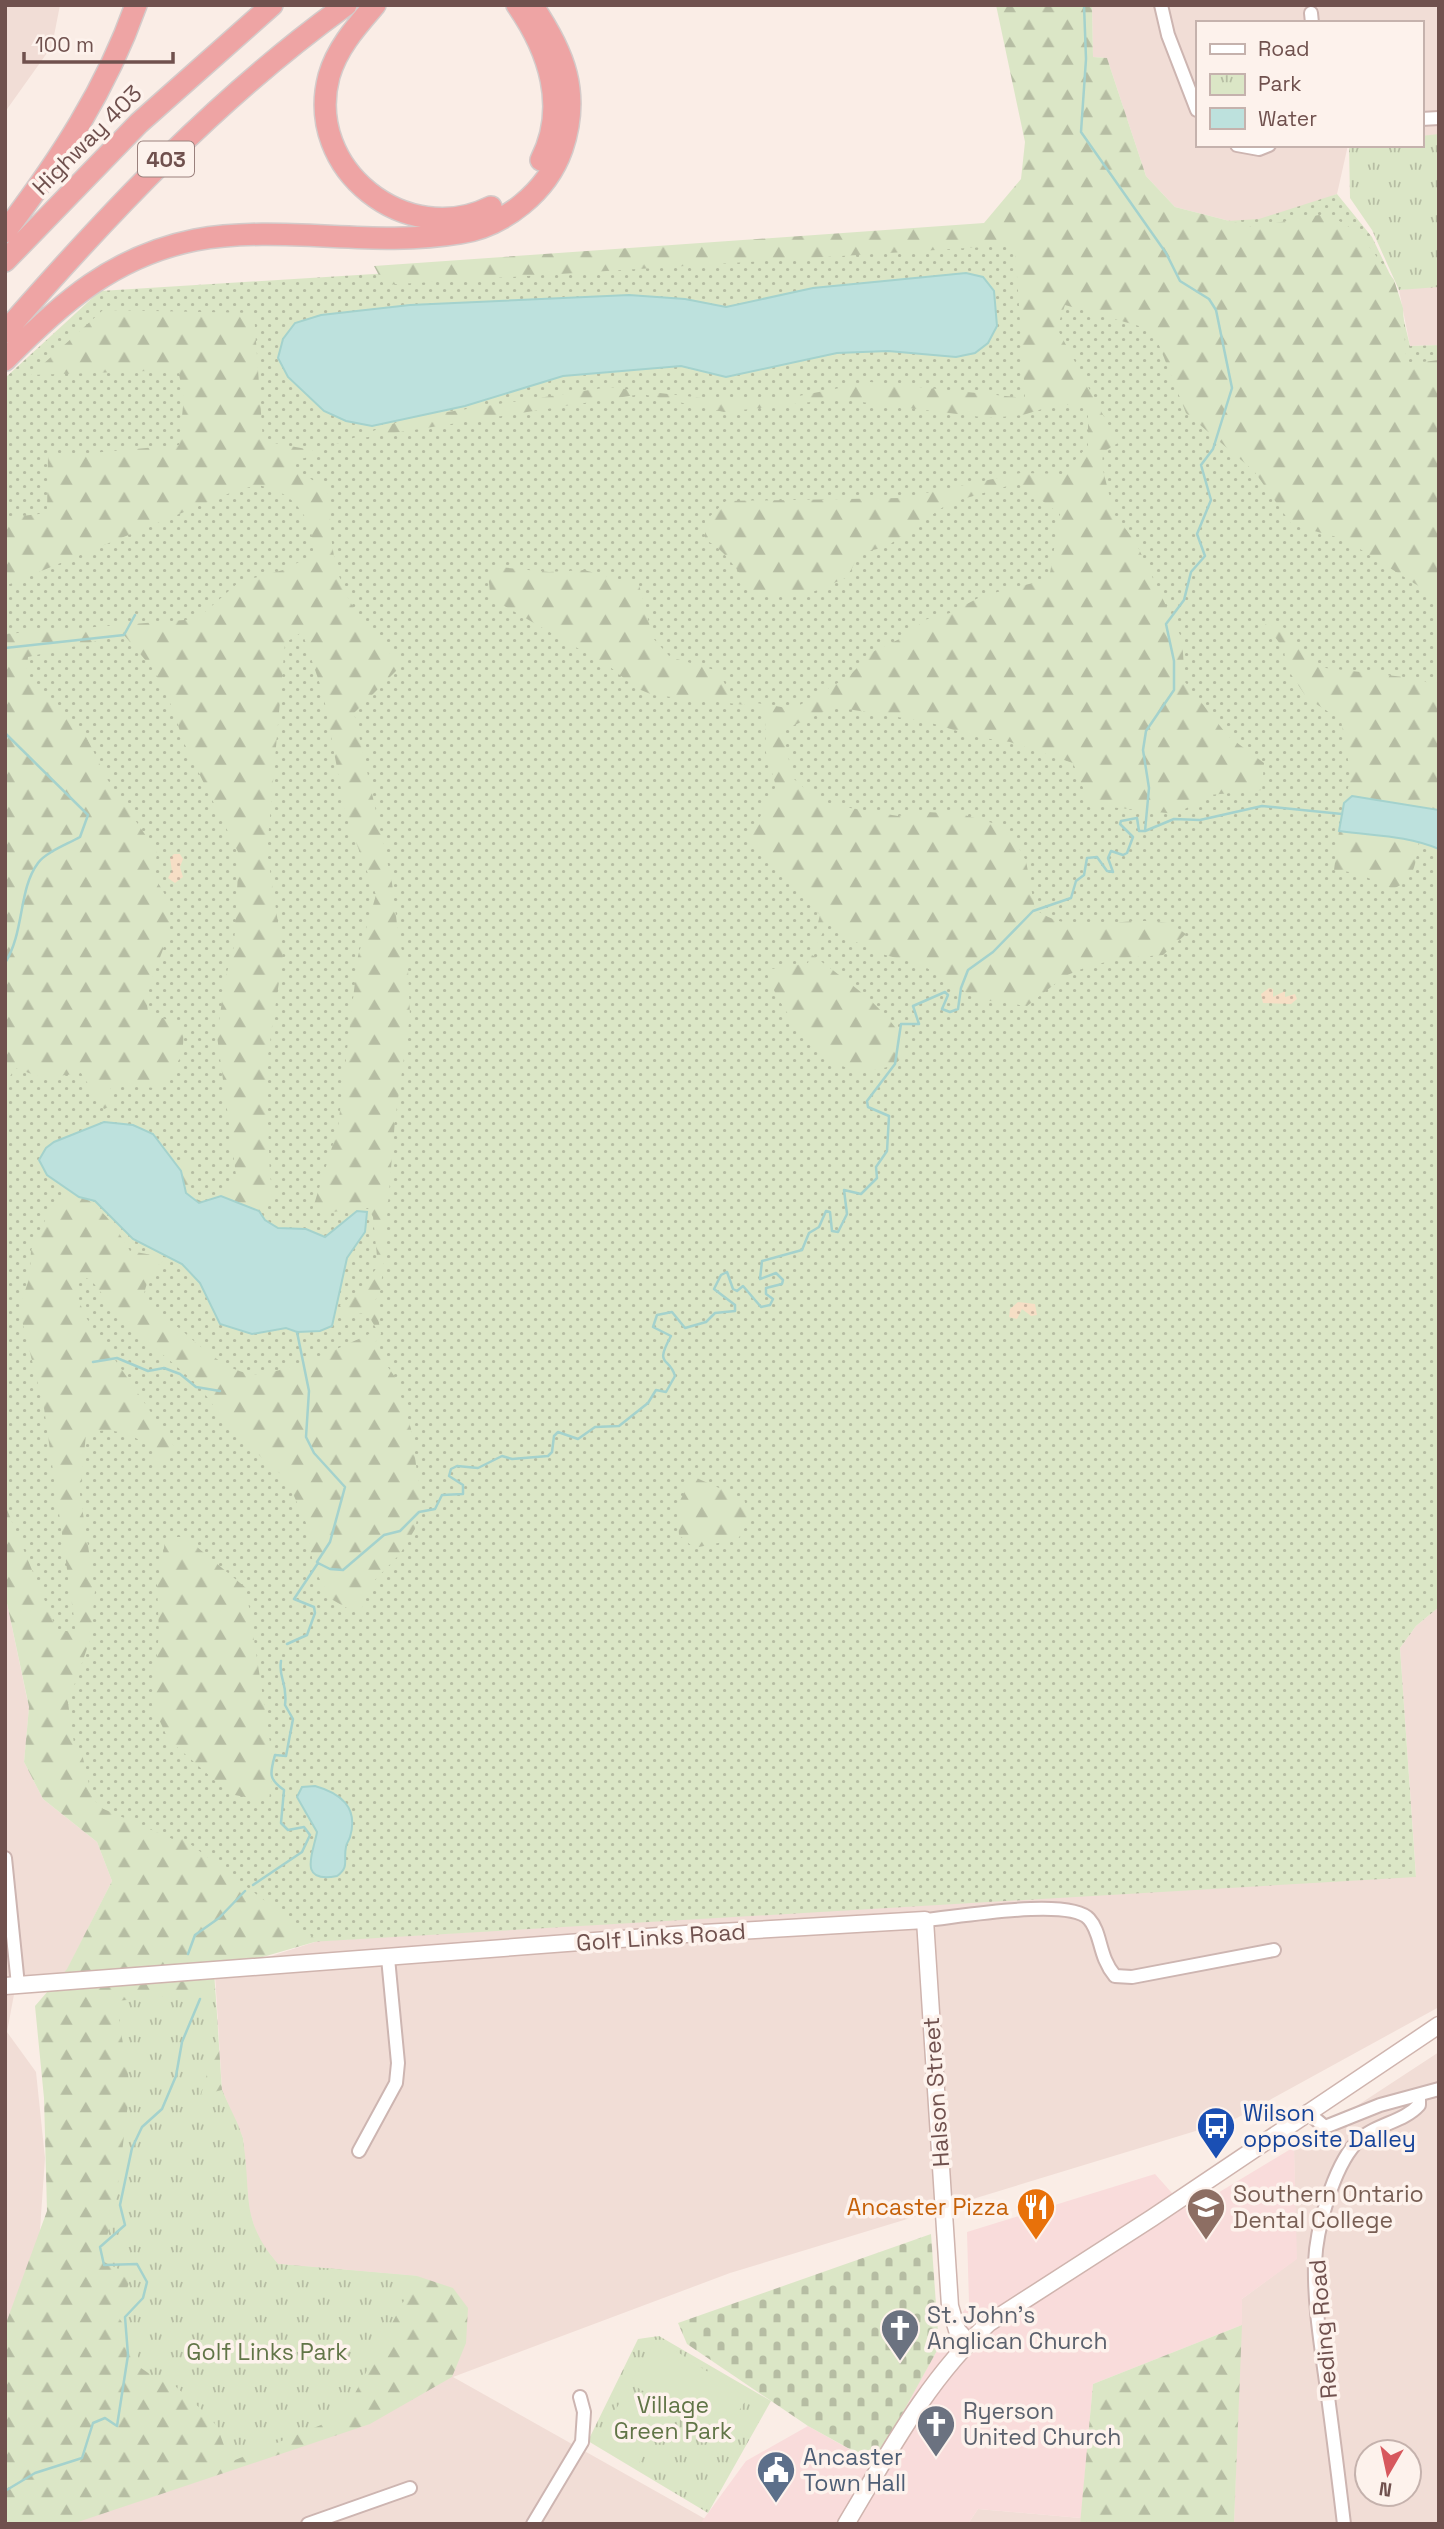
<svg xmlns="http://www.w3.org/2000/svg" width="1444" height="2529" viewBox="0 0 1444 2529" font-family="'Space Grotesk',sans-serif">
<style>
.residential{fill:#f1ddd6;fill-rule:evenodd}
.commercial{fill:#f9dcdb}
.grass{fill:url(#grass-dots)}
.forest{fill:url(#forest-firs)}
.sand{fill:url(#sand-dots)}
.cemetery{fill:url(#cemetery-stones)}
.park{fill:url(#park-tufts)}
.pitch{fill:#dbe6c6}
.water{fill:#bde1dd;stroke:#a4d2cd;stroke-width:2}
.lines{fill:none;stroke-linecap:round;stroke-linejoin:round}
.stream{stroke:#a4d2cd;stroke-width:2.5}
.minor-casing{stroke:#cdb5b1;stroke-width:16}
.secondary-casing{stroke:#cfb4ae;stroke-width:19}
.motorway-casing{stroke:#d4cbca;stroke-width:24}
.minor{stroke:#fff;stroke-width:12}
.secondary{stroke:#fff;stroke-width:16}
.motorway{stroke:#eea4a4;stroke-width:21}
.labels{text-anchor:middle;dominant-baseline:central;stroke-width:7;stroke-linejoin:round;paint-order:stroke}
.shield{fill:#fdf2ec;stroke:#9a817d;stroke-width:2}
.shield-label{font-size:21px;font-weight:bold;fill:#70514e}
.street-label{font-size:23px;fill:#70514e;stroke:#fdf2ec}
.transit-label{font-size:23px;fill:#164399;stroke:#fdf2ec;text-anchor:start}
.education-label{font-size:23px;fill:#785e54;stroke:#fdf2ec;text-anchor:start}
.food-label{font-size:23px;fill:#c56008;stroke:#fdf2ec;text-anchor:end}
.worship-label{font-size:23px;fill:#5b616d;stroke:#fdf2ec;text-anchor:start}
.park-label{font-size:23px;fill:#617547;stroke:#fdf2ec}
.service-label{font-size:23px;fill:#4e5e75;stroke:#fdf2ec;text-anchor:start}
</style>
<defs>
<pattern id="grass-dots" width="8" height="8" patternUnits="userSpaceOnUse" patternTransform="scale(1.75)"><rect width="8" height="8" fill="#dbe6c6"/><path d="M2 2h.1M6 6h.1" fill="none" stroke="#b6bda3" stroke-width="1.8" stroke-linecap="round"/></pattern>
<pattern id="forest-firs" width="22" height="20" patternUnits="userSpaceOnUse" patternTransform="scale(1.75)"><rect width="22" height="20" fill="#dbe6c6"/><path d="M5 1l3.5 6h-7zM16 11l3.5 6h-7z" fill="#b6bda3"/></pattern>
<pattern id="sand-dots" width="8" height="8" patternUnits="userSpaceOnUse" patternTransform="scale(1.75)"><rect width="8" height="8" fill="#f6dec5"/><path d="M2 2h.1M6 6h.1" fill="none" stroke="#ccb6a2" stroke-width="1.8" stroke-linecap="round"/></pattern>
<pattern id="cemetery-stones" width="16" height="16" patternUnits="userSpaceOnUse" patternTransform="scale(1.75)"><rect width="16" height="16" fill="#dbe6c6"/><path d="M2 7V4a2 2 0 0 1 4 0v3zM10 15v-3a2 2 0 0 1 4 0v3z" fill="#b6bda3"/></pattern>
<pattern id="park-tufts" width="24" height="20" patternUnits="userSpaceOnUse" patternTransform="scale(1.75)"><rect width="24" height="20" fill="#dbe6c6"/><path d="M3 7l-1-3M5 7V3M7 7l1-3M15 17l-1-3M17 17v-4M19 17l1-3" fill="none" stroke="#b6bda3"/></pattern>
</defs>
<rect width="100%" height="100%" fill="#faede6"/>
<path class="residential" d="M5,5h55l-8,41 -47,66z
M1092,5h347v131l-18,1v-114h-224v122h151l-11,49 -84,33 -78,-20 -29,-31 -39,-118 -14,-1z
M1439,285v60l-29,1 -11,-56z
M5,1594l24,114 -5,54 19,37 54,43 15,39 -48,95 -49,13 -8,43 29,40 9,86 -11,157 -23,10h-6z
M1439,1607v400l-204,112 -505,154 -277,104 254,143 -2,4h-633l345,-248 -139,-12 -20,-24 -9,-31 -6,-71 -21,-48 -7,-116 103,-33 1098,-65 -16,-228 16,-22z
M1439,2052v472h-205l8,-225 54,-40 -2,-112zM1367,2452h42v42h-42z
M978,2509l103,9 -1,6h-112z"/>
<path class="commercial" d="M1294,2147l3,112 -55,40v26l-149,59 -12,134 -103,-9 -10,15h-268l46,-63 62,-35 66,37 65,-116 30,-44 -2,-71 188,-58 33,37z"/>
<path class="grass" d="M1337,194l35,43 24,50 14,59 29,-1v1262l-23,19 -16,22 16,229 -1278,75 -13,-112 -66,-47 -54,-236v-1179l95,-87 1159,-72z"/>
<path class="forest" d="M996,5h96l1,52 14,1 39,118 29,31 78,20 66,-12 17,4 23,14 35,47 9,28 3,56 33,-4v239l-95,-60 -52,-14 -38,-54 -68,-58 -33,-83 -88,-25 -8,23 61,115 -15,9 -1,14 12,48 21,27 47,98 3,43 43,54 36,27 -2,27 -52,5 -34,19 -86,-9 -17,-42 -63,-21 -33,-5 -49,-15 -93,-15 -54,24 13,48 27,24 77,13 29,-4 34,2 35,10 17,13 13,24 9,48c39,30 88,5 132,14 6,1 13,7 19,11l-23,21 -39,3 -35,8 -24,10 -38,30 -50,-7 -55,-34 -44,-12 -28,-14 -20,-19 -19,34c25,19 83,58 92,89 9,32 -52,31 -67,20 -30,-21 -60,-59 -70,-93l42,-7 12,-48 -72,-75 28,-54 -10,-33 -1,-37 -10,-10 -102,-11 -17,-7 -26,-21 -109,-63 -11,-11 -2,-21 11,-5 50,5 35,-2 55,15 14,53 17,19 48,14 15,28 60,10 55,-32 26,-26 34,-16 16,-15 26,-7 32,-17 67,-17 11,-65 -42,-31 -69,20 -63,44 -27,6 -11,24 -40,17 -50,2c-17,-17 -31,-47 -53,-56v-19l21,-20 176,-3 119,-25 41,1 26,-28v-39l-30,-3 -35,11 -34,3 -152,-19 -113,13 -82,-18 -299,47 -38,17 -21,4 38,24 8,10c-2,77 16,116 72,169l-48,48 38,170 7,58 9,29 2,46 -15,104 -14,169 -6,12 6,33 -8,12 22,31 16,52 10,71 -6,29 -15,25 -28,29 -11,27 -7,2 -23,-13 -17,-30 -8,-46 -20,-45 -17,-13 -48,-49 -22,-30 -76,-66 -32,-40 -10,-4 -4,3 -1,14 9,23 89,130 -6,14 -13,5 -3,-17c-19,-14 -43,-23 -66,-14l-6,60 15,97 -5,49 -22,63 6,40 9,15 8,35 8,14 78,34 4,-4 137,104 -104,30 8,119 21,48 6,71 9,31 20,24 139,12 36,12 15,20 -2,35 -14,34 -82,47 -298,100h-67v-198l42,-115 -3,-113 -9,-92 32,-37 45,-88 -15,-39 -54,-43 -19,-37 5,-55 -24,-113v-89l52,125 19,2 -32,-224 -25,-99 11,-33 1,-26 17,-36 13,-14 4,-14c32,16 47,34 65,65l39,7c-18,9 -22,22 -26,41 11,19 20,17 36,29 19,16 45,42 72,46 25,4 101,-31 126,-44l-10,-17 -23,2 -4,-10 22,-17 16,-22 -5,-49 -5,-9 -36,4 -20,-1 26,-83 20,-172 18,-61 -30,-79 -23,-123 -21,-61 -17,11 -18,208 16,104 -17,114 4,108 5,18 -19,25 -4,-17 -13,10 -56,-12 -8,-38 13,-4 2,37 26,12 20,-33 -19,-139 8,-56 9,-34 5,-92 -56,-113 -10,-32 -20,-40 -29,-34 -96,22 -2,19 58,56 23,47 50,73 -3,24 17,29 -3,31 -22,59 2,17 34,14c5,27 -5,44 -26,62l-46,-4 1,22 -7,3 -23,-36 -38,5 -28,-10 -10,17v-451l192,-15 42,-37 44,-12 30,-15c3,-32 -18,-63 -51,-69 -8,-1 -19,3 -27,5l-230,95v-68l42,-5 1,-56 131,-12 5,-48 -6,-27 -147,5 72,-65 151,3 9,128 54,10 92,-33 200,-31 118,14 51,-1 92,-18 155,16 -10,-153 -631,40 -10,-19 610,-43 37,-44 4,-37z
M1265,624l18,3 34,40 104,12 18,11v120l-86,-14 -9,7 7,-26 -10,-57 -34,-22 -21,-31 -2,-18z
M1339,831c27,3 53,4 80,10 -4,23 -3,38 -26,48l-36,-16 -23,-3z
M692,1476l52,23 6,20 -12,20 -44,9 -15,-13 -2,-28z
M166,1537h19l61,51 27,174 -4,40 -39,-8 -62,-55 -16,-35 7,-71 -2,-49z
M1242,2325l-8,199h-154l13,-140z"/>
<path class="sand" d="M174,854h6l3,5 -3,8 3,10 -8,6 -7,-5 4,-7 -2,-13z
M1269,988l4,1v8l12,-6v6l10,-3 2,5 -6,5 -28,-1 -2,-9z
M1018,1302l17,2 2,11 -6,1 -9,-7 -5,10 -8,-2 1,-8z"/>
<path class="cemetery" d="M931,2234l8,113 -64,116 -67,-37 -121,-82 -9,-21z"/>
<path class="park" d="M1439,134v153l-40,3 -27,-60 -22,-32 -1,-53h72v-9z
M215,1992l3,42 -17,61 21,-5c6,16 18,34 21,51 9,53 -4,78 35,123l139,12 -74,140 -113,46 -13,-36 -16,-17 -34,-30 -13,-2 -13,-9 -8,-30 -14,-20 12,-43 -29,-14 16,-76 12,-98 -14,-86z
M659,2336l112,65 -63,112 -120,-72 50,-102z"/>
<path class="pitch" d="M661,2341l82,54 3,5 -24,37 -5,1 -85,-54 -1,-3 24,-39z
M623,2398l41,26 -27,42 -41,-26z"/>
<path class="water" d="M966,273l17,4 11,14 3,35 -9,17 -13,10 -19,4 -68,-6 -51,2 -111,24 -45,-11 -118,10 -98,30 -93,20 -26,-5 -22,-10 -36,-34 -10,-19 5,-19 12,-16 26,-8 89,-10 219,-10 56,4 41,8 87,-19z
M1352,796l87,14v39c-33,-14 -65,-13 -100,-18l5,-28z
M104,1122l29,3 20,9 28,37 5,22 13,10 22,-7 38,15 6,9 13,8 28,1 19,8 32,-26 10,1 -2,20 -18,26 -15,68 -12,5 -23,1 -11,-4 -34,6 -32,-10 -20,-41 -18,-19 -49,-25 -38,-38 -16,-4 -32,-22 -8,-15 7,-12 8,-6z
M315,1786c25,7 44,21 35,51 -1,4 -4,6 -4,10 -3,13 4,20 -9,29 -41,8 -23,-25 -20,-44l-20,-35 5,-10z"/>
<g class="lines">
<path class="stream" d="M1084,5l2,54 -5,73 85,121 14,28 29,18 7,11 16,78 -19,61 -12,16 10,35 -14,34 8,22 -14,16 -7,28 -18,24 8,37v29l-28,41 -3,19 6,38 -4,43
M5,648l119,-13 11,-20
M5,733l83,82 -8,22c-12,7 -34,15 -42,26 -20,27 -13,68 -33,100
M1145,831l29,-12 26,1 62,-14 80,8
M297,1332l12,59 -3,46 8,16 31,34 -15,55 -13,20
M93,1362l24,-4 31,13 16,-3 16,6 16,13 24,4
M287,1644l20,-9 8,-22 -1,-6 -20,-8 24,-36 12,6 13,1 41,-35 16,-4 19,-19 16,-3 7,-14 21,-1v-9l-14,-9 2,-7 6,-3 21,2 24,-12 10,3 36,-3 4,-4 2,-16 4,-4 20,7 17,-12 24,-1 29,-23 8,-13 10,2 9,-16c-6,-20 -21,-9 -4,-40l-18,-9 4,-12 15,-3 13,16 21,-6 9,-9 20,-2v-6l-21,-16 7,-14 6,-3 6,17 4,2 6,-5 18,21 9,-2 3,-6 -7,-5v-6l16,-4 1,-4 -7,-7 -16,6 2,-18 40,-11 7,-17 10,-6 7,-16 4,1 2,19 6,1 9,-18 -3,-24 17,4 16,-16 -1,-11 11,-16 2,-35 -21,-9 -1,-6 28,-37 6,-40h18l-6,-18 32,-14 3,3 -6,14 8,3 8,-3 3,-21 7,-18 25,-18 40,-41 38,-13 5,-17 8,-6 3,-17 10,-1 10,14 6,1 -5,-14 3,-7 12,4 4,-2 6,-16 -13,-13 1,-3 16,-3 2,13h6
M253,1885l49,-33 8,-17 -6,-8 -16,3 -7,-7 3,-33c-16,-11 -14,-17 -9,-35l11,1 7,-37 -8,-14c3,-23 -7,-26 -4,-44
M188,1954l7,-19 24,-17 26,-27
M5,2491l30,-18 47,-15 11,-35 12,-5 12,8 11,-71 -3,-38 18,-19 4,-16 -10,-18 -33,1 -4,-18 25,-22 -5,-20 12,-57 10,-21 20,-18 14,-33 6,-34 18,-43"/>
<g class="minor-casing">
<path id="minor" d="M1161,5l7,30 29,75
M1311,13l1,10
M1421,119l18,-1
M1237,145l22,4 10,-4
M5,1858l13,127
M925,1920c33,-3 144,-23 164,-1 13,14 9,37 26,57l17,1 142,-27
M1307,2112l18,15 55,-22 59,-16
M359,2151l37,-68 2,-20 -10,-105
M308,2524l102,-36
M533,2524l49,-82 2,-30 -4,-15
M1344,2524c-6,-50 -12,-99 -19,-149 -5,-36 -11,-75 -10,-112 1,-33 18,-95 41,-120 17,-19 47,-20 63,-38v-10"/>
</g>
<g class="secondary-casing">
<path id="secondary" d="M5,1986l681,-52 239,-14 25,386 7,24 11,12
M846,2524c42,-70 82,-146 143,-201l163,-105 287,-193"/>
</g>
<g class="motorway-casing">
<path id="motorway" d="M375,5c-19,22 -38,43 -46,71 -25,94 78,173 162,131
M517,5c32,46 51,102 24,155
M5,232c54,-71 101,-142 131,-227
M5,261l134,-138 133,-118
M5,332c103,-118 213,-235 341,-327
M5,360c56,-57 109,-104 190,-120 88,-16 177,8 265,-7 44,-7 87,-41 102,-84 19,-56 2,-97 -30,-144"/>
</g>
<use href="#minor" class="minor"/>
<use href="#secondary" class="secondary"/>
<use href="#motorway" class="motorway"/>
</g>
<defs>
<g id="bus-pin" transform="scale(2.0125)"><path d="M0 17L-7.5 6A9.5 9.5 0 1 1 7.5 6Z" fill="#1a4fb4" stroke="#fdf2ec"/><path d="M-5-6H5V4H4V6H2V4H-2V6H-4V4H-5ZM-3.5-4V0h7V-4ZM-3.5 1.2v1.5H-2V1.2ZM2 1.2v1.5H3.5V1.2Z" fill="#fff"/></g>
<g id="restaurant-pin" transform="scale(2.0125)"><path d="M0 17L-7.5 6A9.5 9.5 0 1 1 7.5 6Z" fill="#e8710a" stroke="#fdf2ec"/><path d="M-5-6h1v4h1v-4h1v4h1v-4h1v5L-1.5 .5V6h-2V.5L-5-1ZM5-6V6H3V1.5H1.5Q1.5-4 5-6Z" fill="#fff"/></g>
<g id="university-pin" transform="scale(2.0125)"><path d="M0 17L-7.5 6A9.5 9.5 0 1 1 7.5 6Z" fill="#8d6e63" stroke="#fdf2ec"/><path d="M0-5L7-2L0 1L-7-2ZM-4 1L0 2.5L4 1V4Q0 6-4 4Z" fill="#fff"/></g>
<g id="church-pin" transform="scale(2.0125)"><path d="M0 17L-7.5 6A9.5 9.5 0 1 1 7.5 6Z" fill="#6b7280" stroke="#fdf2ec"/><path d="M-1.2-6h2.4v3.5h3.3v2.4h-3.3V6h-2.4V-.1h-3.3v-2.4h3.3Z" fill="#fff"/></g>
<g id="civic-pin" transform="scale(2.0125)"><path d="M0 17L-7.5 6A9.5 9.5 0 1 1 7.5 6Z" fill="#5c6f8a" stroke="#fdf2ec"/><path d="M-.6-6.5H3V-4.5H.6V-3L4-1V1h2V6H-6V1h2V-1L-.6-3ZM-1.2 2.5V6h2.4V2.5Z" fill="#fff"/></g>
</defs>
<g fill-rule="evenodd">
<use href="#bus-pin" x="1216" y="2126"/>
<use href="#restaurant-pin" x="1036" y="2207"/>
<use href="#university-pin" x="1206" y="2207"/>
<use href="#church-pin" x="900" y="2328"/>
<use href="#church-pin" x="936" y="2424"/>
<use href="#civic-pin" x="776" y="2470"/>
</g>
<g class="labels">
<rect class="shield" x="138" y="141.5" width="56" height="35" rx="5"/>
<g class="shield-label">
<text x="166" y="159">403</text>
</g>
<g class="street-label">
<text transform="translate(87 140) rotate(-45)">Highway 403</text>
<text transform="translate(661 1937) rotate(-4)">Golf Links Road</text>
<text transform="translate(936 2092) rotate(-94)">Halson Street</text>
<text transform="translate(1323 2329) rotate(-95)">Reding Road</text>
</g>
<g class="transit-label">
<text x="1243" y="2113">Wilson<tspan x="1243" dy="26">opposite Dalley</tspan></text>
</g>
<g class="education-label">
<text x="1233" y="2194">Southern Ontario<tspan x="1233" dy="26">Dental College</tspan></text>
</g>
<g class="food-label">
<text x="1009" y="2207">Ancaster Pizza</text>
</g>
<g class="worship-label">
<text x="927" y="2315">St. John's<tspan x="927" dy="26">Anglican Church</tspan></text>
<text x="963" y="2411">Ryerson<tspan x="963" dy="26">United Church</tspan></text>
</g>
<g class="park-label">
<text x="267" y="2352">Golf Links Park</text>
<text x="673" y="2405">Village<tspan x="673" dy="26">Green Park</tspan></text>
</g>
<g class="service-label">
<text x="803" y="2457">Ancaster<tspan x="803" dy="26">Town Hall</tspan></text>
</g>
</g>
<rect width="1444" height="2529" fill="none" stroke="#70514e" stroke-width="14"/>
<rect x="1196" y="21" width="228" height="126" fill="#fdf2ec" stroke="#c5b2ad" stroke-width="2"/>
<rect x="1210" y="44" width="35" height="10" fill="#ffffff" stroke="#c5b2ad" stroke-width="2"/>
<text x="1258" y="56" font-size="21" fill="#70514e">Road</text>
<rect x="1210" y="74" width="35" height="21" fill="url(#park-tufts)" stroke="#c5b2ad" stroke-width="2"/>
<text x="1258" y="91" font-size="21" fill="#70514e">Park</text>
<rect x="1210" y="108" width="35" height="21" fill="#bde1dd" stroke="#c5b2ad" stroke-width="2"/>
<text x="1258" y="126" font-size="21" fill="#70514e">Water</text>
<g transform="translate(1388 2473) rotate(189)"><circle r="33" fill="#fdf2ec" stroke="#c5b2ad" stroke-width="2"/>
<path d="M0-5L12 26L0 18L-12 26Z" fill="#d7585d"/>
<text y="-10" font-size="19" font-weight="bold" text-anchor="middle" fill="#70514e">N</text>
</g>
<path d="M24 52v10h149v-10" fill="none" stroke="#70514e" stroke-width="3.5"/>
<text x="35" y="52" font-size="21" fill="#70514e" stroke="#fdf2ec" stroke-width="5" paint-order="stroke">100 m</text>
</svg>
